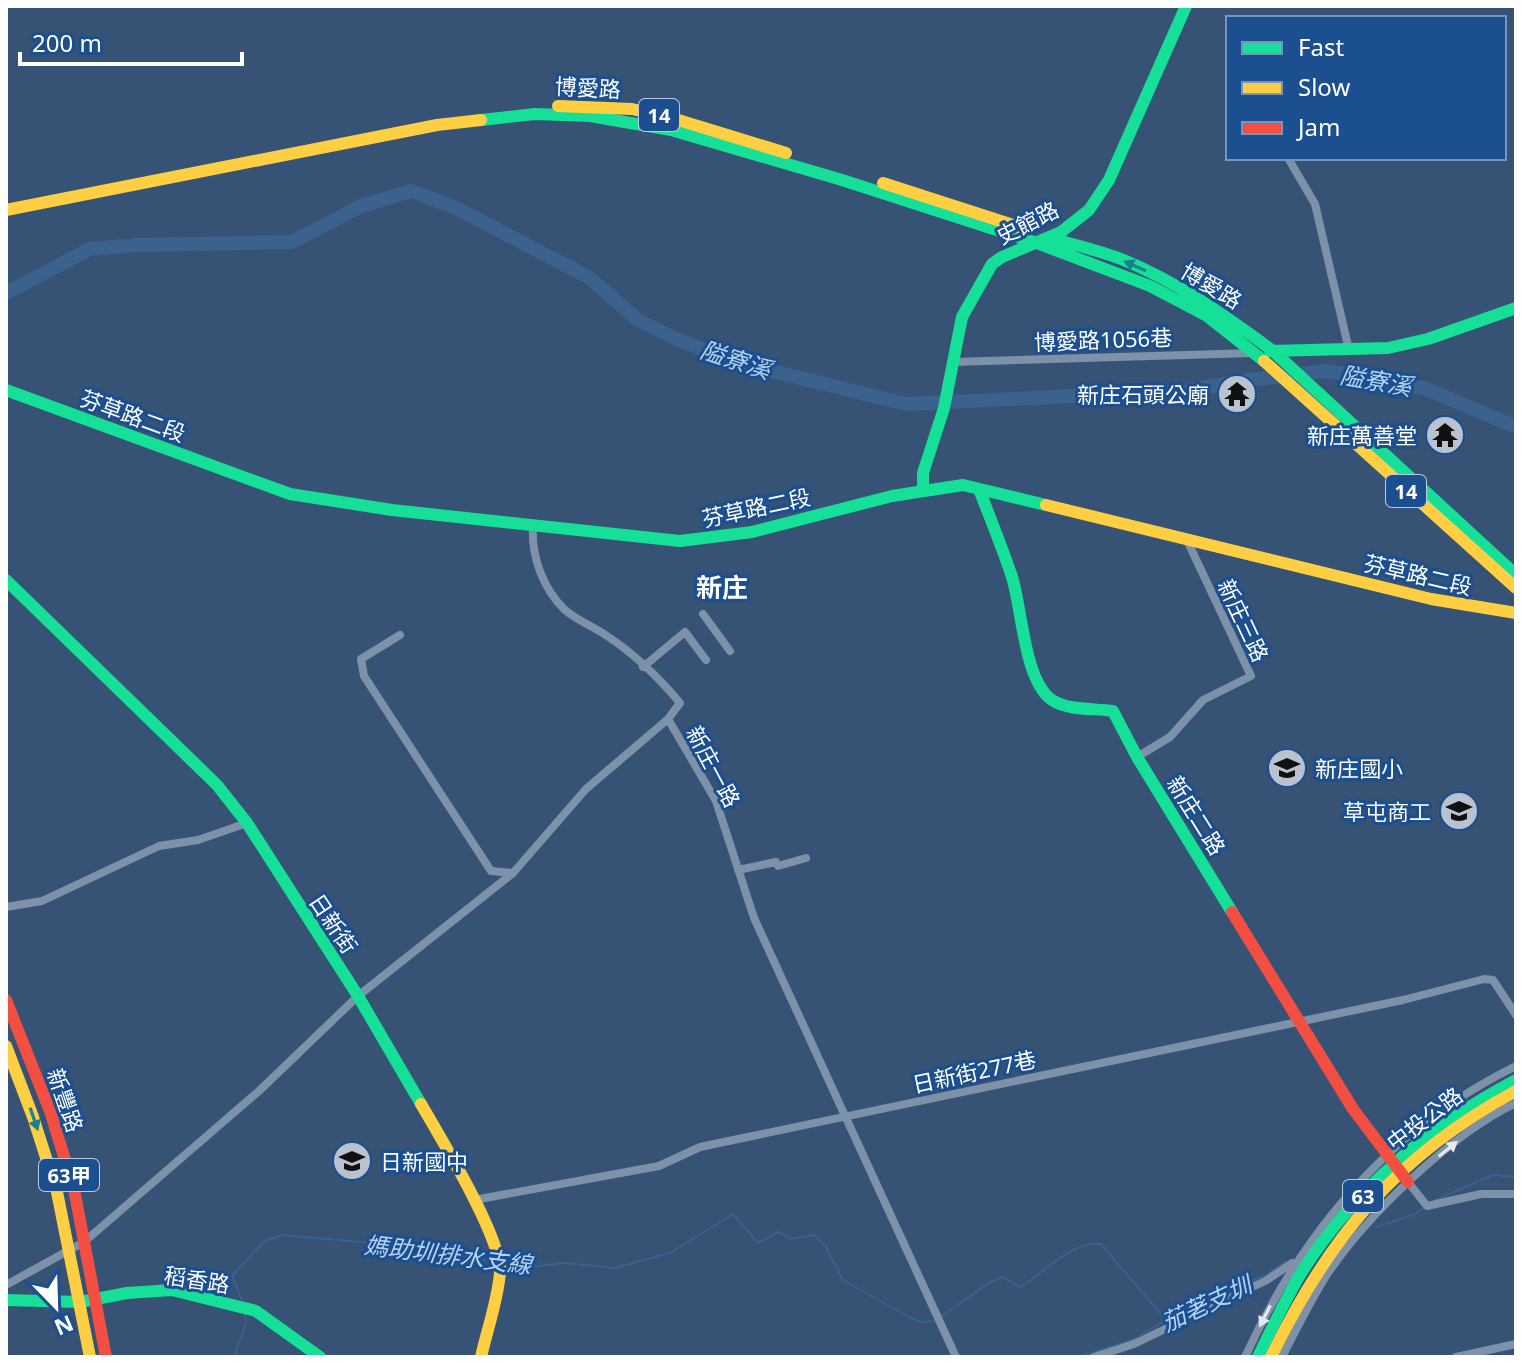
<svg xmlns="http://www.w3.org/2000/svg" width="1522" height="1363" viewBox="0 0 1522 1363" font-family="'Noto Sans','Noto Sans TC',sans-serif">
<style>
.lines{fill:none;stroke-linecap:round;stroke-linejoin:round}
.stream{stroke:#3b618d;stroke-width:2}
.river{stroke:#3b618d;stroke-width:14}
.street{stroke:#7d92a8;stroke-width:8}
.fast{stroke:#16e098;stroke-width:12}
.slow{stroke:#ffcf43;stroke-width:12}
.jam{stroke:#f24e42;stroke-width:12}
.oneway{fill:#198292}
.oneway2{fill:#e5e9ee}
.labels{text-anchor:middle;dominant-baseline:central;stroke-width:6;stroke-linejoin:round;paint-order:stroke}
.shield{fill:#1b4f8f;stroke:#bbcadd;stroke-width:2}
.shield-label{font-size:20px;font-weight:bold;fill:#fff}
.street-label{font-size:22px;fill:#fff;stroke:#1b4f8f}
.poi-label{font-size:22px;fill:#fff;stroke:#1b4f8f;text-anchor:end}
.water-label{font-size:24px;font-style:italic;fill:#b5d3f5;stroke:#1b4f8f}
.quarter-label{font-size:26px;font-weight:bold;fill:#fff;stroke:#1b4f8f}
</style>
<rect width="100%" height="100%" fill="#365274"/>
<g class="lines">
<path class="stream" d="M1436,1200l57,-25 23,2
M1377,1227l38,-13 9,-6
M504,1264l33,2 28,-3 50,5 55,-15 63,-39 25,29 20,-11 14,7 22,-4 11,10 18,35 68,38 10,4 15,-1
M243,1302l-11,-26 31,-34 19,-7 112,10 100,17
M941,1317l46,-33 15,-7 19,10c23,-15 51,-46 80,-43l65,76
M234,1357l12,-34 -1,-11
M1079,1357l55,-18 60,-36 72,-28 20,-14"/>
<path class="river" d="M6,293l84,-44 47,-4 155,-3 69,-36 50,-15 43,16 136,71 48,42 38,19 64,24 166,41 277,-13 66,-11 77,-9 98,17 92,39"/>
<path class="street" d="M1288,158l27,46 34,146
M953,362l301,-9
M703,614l27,37
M400,635l-39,24 3,17 127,195 22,2
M643,667l42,-35 21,28
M668,719l48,82 38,117 202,439
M1137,757l33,-20 33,-37 48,-24 -65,-138
M738,870l38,-8 2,4 28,-8
M6,907l36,-6 117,-55 39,-6 49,-17
M1408,1182l19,24 54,-12h35
M474,1200l185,-34 41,-19 703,-147 81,-21 9,1 23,35
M6,1285l78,-43 175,-151 99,-95 155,-123 73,-84 82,-70 12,-16c-20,-24 -47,-50 -73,-67 -13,-9 -29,-15 -42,-26 -22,-21 -34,-54 -32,-84
M1094,1357l40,-13 133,-64 25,-17
M1245,1357c58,-126 145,-229 271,-291
M1282,1357c14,-27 28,-56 44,-81 41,-61 124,-141 190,-173
M1456,1357l60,-13"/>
<path class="fast" d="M481,120l54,-6 55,2 81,14 171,50 192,62 116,44 57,30 57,45
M1050,238c24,7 48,12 71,21 55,22 105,57 152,92l243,224
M1270,351l118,-3 40,-9 88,-31
M6,390l284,104 102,16 288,31 72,-9 140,-36 71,-11 83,20
M923,488v-15l21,-65 18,-91 30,-53 10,-7 59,-25 28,-22 20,-30 77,-174
M979,489c11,29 23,58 33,88 10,31 12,104 40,123 17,11 41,8 61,11l24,46 95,155
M6,580l211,205 30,38 111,173 63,108
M6,1300l74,2 47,-9 45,-3 84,21 64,46
M1258,1357c14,-29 28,-59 45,-87 53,-82 128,-145 213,-190"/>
<path class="slow" d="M558,106l74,3 43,10 111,34
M883,183l136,44
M6,210l431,-85 44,-5
M1264,361l252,227
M1046,505l385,94 85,14
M6,1046l27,71 24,75 33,165
M421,1104c19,33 81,134 79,168 -2,28 -13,58 -19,85
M1271,1357c58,-120 126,-202 245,-266"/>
<path class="jam" d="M1232,912l121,197 55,73
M6,1000l44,111 24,78 32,168"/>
</g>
<defs><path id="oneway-solid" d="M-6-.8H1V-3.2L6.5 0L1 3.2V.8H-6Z" transform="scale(2)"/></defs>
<g class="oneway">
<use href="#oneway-solid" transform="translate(1135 266) rotate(-156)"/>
<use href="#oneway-solid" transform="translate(34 1119) rotate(71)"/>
</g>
<g class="oneway2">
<use href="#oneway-solid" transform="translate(1448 1149) rotate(-39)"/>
<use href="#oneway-solid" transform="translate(1265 1316) rotate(117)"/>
</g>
<defs>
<g id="temple-disc" transform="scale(2)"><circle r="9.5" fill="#b9c2ce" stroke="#1b4f8f"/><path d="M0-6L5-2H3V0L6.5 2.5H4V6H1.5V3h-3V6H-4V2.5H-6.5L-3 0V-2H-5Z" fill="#111"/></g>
<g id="school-disc" transform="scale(2)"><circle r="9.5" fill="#b9c2ce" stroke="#1b4f8f"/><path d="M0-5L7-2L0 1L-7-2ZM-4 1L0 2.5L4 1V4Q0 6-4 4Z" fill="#111"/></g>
</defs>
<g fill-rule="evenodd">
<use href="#temple-disc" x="1237" y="394"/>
<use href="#temple-disc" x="1445" y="435"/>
<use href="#school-disc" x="1287" y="768"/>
<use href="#school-disc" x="1459" y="811"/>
<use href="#school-disc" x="352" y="1161"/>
</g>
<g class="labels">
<g class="shield">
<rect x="639" y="99" width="40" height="32" rx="6"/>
<rect x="1386" y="475" width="40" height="32" rx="6"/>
<rect x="39" y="1159" width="60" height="32" rx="6"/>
<rect x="1343" y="1180" width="40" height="32" rx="6"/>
</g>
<g class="shield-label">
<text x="659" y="115">14</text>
<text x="1406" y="491">14</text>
<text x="69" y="1175">63甲</text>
<text x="1363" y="1196">63</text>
</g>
<g class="street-label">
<text transform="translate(588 87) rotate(3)">博愛路</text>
<text transform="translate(1027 222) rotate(-27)">史館路</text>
<text transform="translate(1212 285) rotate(31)">博愛路</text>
<text transform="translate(1103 339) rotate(-2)">博愛路1056巷</text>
<text transform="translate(133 415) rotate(20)">芬草路二段</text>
<text transform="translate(756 507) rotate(-12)">芬草路二段</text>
<text transform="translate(1418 574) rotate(13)">芬草路二段</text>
<text transform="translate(1244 620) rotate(65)">新庄三路</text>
<text transform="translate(714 766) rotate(62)">新庄一路</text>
<text transform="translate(1197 815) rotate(58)">新庄二路</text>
<text transform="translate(334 923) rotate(56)">日新街</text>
<text transform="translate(974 1071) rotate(-12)">日新街277巷</text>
<text transform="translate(66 1100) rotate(71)">新豐路</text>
<text transform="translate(1424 1118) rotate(-37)">中投公路</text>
<text transform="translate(197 1279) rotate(9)">稻香路</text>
</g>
<g class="poi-label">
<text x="1209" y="394">新庄石頭公廟</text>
<text x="1417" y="435">新庄萬善堂</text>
<text x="1315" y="768" text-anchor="start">新庄國小</text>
<text x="1431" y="811">草屯商工</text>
<text x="380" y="1161" text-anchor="start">日新國中</text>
</g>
<g class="water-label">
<text transform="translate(736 359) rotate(18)">隘寮溪</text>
<text transform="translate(1376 380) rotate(10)">隘寮溪</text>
<text transform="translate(448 1254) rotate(7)">媽助圳排水支線</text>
<text transform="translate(1206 1303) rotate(-25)">茄荖支圳</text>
</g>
<g class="quarter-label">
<text x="722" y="587">新庄</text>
</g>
</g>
<rect width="1522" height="1363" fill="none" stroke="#ffffff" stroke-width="16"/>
<rect x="1226" y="16" width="280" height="144" fill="#1b4f8f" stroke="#7695bc" stroke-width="2"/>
<rect x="1242" y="42" width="40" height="12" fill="#16e098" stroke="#7695bc" stroke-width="2"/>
<text x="1298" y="56" font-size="24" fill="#ffffff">Fast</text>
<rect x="1242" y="82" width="40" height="12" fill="#ffcf43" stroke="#7695bc" stroke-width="2"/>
<text x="1298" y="96" font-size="24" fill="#ffffff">Slow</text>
<rect x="1242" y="122" width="40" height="12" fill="#f24e42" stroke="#7695bc" stroke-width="2"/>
<text x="1298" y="136" font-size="24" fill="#ffffff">Jam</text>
<g transform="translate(56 1307) rotate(157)" stroke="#1b4f8f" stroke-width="6" paint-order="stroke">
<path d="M0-6L14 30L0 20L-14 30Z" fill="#ffffff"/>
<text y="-12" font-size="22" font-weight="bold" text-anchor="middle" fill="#ffffff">N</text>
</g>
<path d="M20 52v12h222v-12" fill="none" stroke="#ffffff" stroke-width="4"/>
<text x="32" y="52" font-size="24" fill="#ffffff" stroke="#1b4f8f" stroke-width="6" paint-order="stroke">200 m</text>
</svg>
